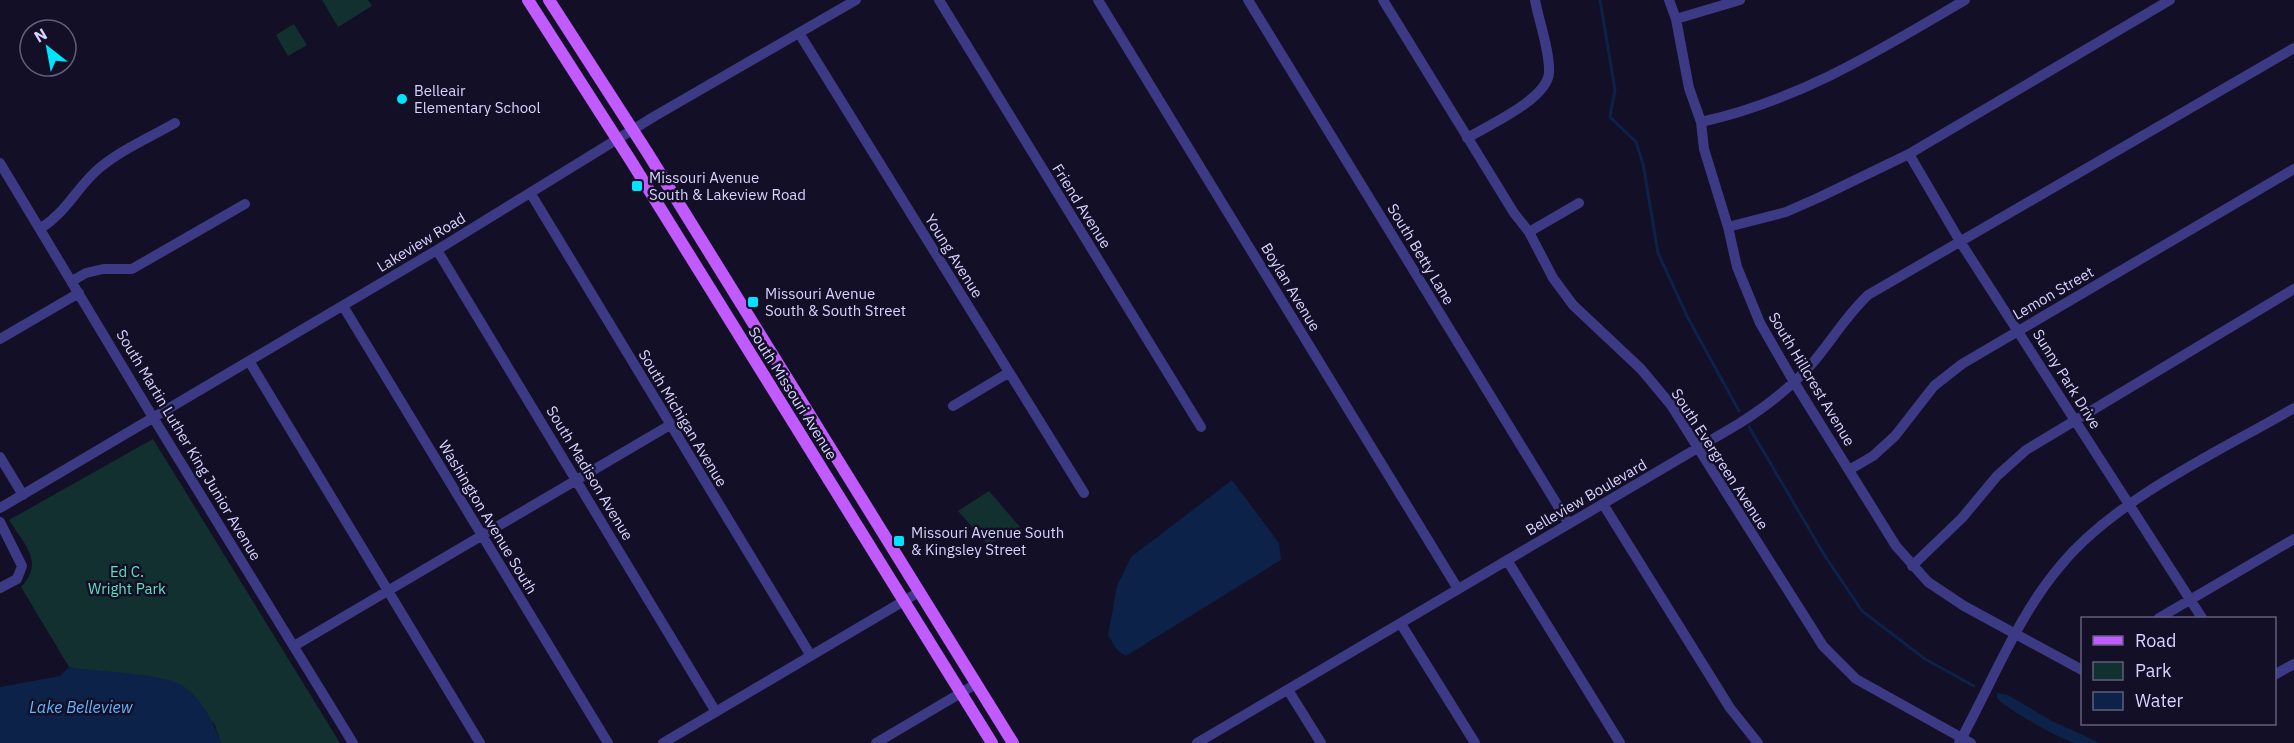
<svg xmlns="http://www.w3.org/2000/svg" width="2294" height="743" viewBox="0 0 2294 743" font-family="'IBM Plex Sans',sans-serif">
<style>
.green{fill:#12302f}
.water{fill:#0c2248}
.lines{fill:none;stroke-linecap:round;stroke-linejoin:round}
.stream{stroke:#0c2248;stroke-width:3}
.minor{stroke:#3d3a85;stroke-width:10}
.major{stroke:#c25bff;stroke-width:12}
.poi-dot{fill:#00e5ff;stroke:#130f26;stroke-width:2}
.labels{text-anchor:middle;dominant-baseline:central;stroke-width:5;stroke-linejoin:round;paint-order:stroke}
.poi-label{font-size:15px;fill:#d9d4ff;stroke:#130f26;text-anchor:start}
.street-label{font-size:15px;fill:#d9d4ff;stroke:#130f26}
.park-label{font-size:15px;fill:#5fe0c0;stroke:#130f26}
.water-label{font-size:16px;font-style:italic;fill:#62b6ff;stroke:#130f26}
</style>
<rect width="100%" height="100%" fill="#130f26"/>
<path class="green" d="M322,0h46l4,6 -34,21z
M294,24l13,21 -19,11 -12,-21z
M153,439l187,304h-119l-7,-20 -118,-50 -27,-6 -48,-80c24,-25 3,-43 -12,-67z
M989,491l31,36 -32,18 -30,-34z"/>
<path class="water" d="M1232,480l47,63 2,17 -155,96 -9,-6 -9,-15 9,-49 14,-29z
M69,667c26,5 97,6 114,19 20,14 30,35 38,57h-221v-56l60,-11z
M1997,693l11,2 44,26 48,22c-7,0 -16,0 -24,0 -15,-3 -68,-33 -79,-45z"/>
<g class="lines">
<path class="stream" d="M1600,0l15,90 -5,27 26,25 7,22 15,89 30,65 51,93
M1749,427l76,129 37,55 63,48 49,27"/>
<path class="minor" d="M939,0l262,427
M1098,0l360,589
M1248,0l321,524
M1383,0l131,213 15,19 24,46 20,27 68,64 30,36 152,241 33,33 115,64
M1669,0l7,19 13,69 12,34 3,27 24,78 9,40 23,56 34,59 102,164 32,36 36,24 118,64
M1676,19l64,-19
M799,33l285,460
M1701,122c97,-21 179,-72 264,-122
M1467,138c22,-13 80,-39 82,-65 1,-22 -10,-51 -14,-73
M1909,154l52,89 241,375
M0,163l154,256 199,324
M531,194l280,462
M1728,227l58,-15 34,-15 89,-43 261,-154
M40,229c27,-18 34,-37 55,-57 23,-21 54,-34 80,-49
M1529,232l50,-29
M437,250l279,462
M72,281l14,-8 17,-4h29l113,-65
M343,306l265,437
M0,339l79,-46
M249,361l231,382
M953,406l55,-33
M0,457l23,38
M1849,470l24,-14 22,-20 39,-50 28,-22 332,-195
M1603,504l127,204 28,35
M0,508l437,-258 218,-134 201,-116
M0,522l22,44 -5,13 -17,9
M1507,560l113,183
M1912,566l50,-48 35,-42 29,-26 268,-161
M2159,618l135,-79
M1401,624l74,119
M294,646l376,-221
M2274,675l20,-11
M1288,690l33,53
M663,743l256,-151
M876,743l100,-59
M1197,743l543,-320c25,-16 48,-33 69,-56 21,-23 34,-48 59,-72l426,-247
M1959,743c32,-58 59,-128 102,-178 54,-66 159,-114 233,-157"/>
<path class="major" d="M528,0l103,161 361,582
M549,0l98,152 366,591"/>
</g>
<g class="poi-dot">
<circle cx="402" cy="99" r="6"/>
<rect x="631" y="180" width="12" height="12" rx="3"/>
<rect x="747" y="296" width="12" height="12" rx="3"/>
<rect x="893" y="535" width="12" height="12" rx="3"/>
</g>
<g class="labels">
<g class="poi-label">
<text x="414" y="90">Belleair<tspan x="414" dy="17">Elementary School</tspan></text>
<text x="649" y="177">Missouri Avenue<tspan x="649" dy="17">South &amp; Lakeview Road</tspan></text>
<text x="765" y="293">Missouri Avenue<tspan x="765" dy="17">South &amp; South Street</tspan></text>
<text x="911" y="532">Missouri Avenue South<tspan x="911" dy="17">&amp; Kingsley Street</tspan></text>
</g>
<g class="street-label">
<text transform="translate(1082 206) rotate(58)">Friend Avenue</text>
<text transform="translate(421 242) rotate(-31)">Lakeview Road</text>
<text transform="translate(1421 254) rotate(59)">South Betty Lane</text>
<text transform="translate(954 256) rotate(58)">Young Avenue</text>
<text transform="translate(1291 287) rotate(59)">Boylan Avenue</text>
<text transform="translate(2053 293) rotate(-30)">Lemon Street</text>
<text transform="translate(1812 379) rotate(59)">South Hillcrest Avenue</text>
<text transform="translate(2067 379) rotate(58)">Sunny Park Drive</text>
<text transform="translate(793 393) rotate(58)">South Missouri Avenue</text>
<text transform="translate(683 418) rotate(59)">South Michigan Avenue</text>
<text transform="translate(189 445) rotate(59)">South Martin Luther King Junior Avenue</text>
<text transform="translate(1720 459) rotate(57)">South Evergreen Avenue</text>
<text transform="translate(590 473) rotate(59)">South Madison Avenue</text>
<text transform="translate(1586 497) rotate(-30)">Belleview Boulevard</text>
<text transform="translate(488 517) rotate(59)">Washington Avenue South</text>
</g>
<g class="park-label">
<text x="127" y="571">Ed C.<tspan x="127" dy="17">Wright Park</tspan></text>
</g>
<g class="water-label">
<text x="81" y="707">Lake Belleview</text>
</g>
</g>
<rect x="2081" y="617" width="195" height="108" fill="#130f26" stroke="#625e7d" stroke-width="1.5"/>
<rect x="2093" y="636" width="30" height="9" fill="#c25bff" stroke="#625e7d" stroke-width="1.5"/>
<text x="2135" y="647" font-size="18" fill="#d9d4ff">Road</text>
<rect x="2093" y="662" width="30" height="18" fill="#12302f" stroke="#625e7d" stroke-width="1.5"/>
<text x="2135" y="677" font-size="18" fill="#d9d4ff">Park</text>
<rect x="2093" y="692" width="30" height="18" fill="#0c2248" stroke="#625e7d" stroke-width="1.5"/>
<text x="2135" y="707" font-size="18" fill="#d9d4ff">Water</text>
<g transform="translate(48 48) rotate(329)"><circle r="28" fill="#130f26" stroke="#625e7d" stroke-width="1.5"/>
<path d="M0-4.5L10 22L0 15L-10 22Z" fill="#00e5ff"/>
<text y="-9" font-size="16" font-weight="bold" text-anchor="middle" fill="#d9d4ff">N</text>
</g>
</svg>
